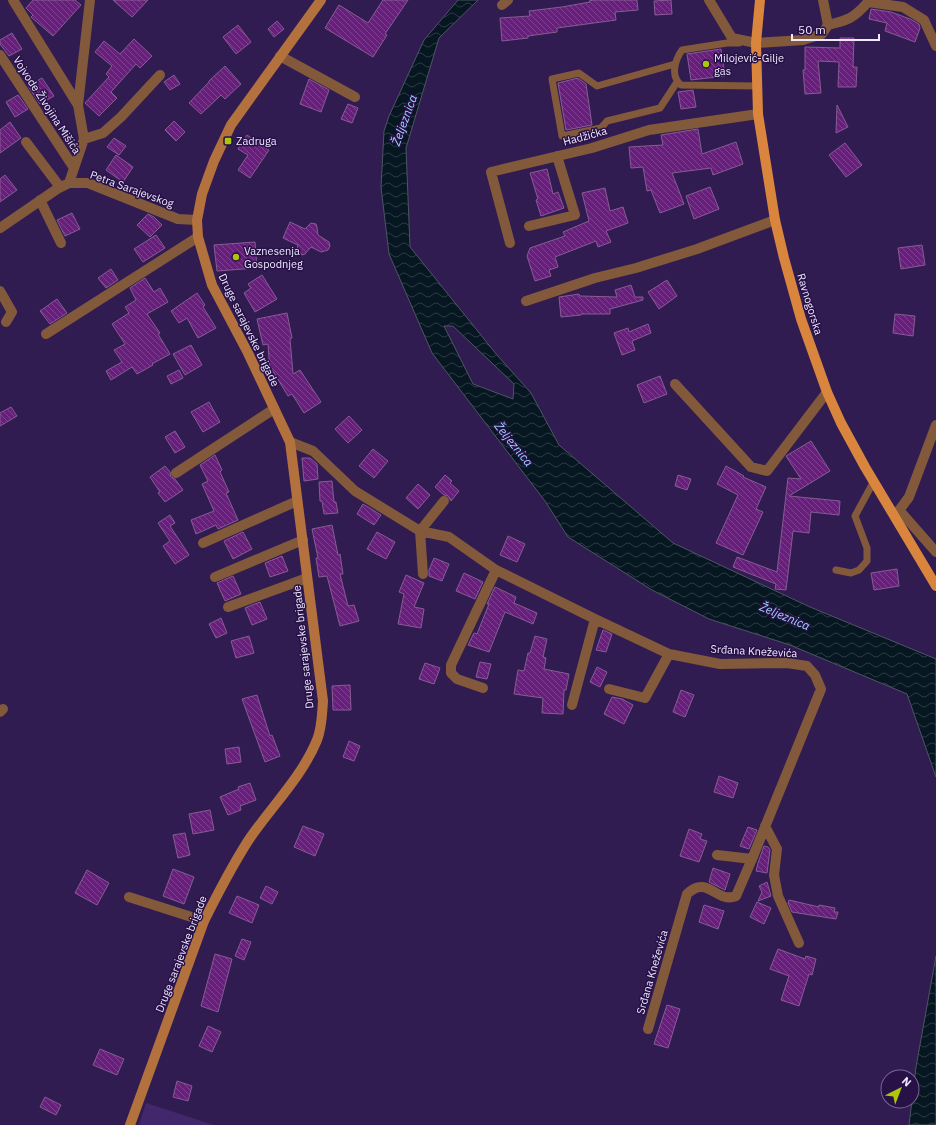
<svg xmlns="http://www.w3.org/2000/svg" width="936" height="1125" viewBox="0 0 936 1125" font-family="'IBM Plex Sans',sans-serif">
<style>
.grass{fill:#42276c}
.water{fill:url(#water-waves);stroke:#4c5663;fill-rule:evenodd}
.building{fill:url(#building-back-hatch);stroke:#865c92}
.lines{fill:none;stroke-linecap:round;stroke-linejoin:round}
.lane{stroke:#82593a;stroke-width:7}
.street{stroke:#82593a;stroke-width:10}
.secondary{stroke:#b3723d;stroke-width:10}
.primary{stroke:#d9853e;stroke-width:10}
.poi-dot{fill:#aec60a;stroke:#271147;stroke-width:1.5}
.labels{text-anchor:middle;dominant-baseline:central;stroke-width:3;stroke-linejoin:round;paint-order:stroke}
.poi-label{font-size:11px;fill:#efe9fe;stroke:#271147;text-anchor:start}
.street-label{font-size:11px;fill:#efe9fe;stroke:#271147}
.water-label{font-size:12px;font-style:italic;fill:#a0d5f9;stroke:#271147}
</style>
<defs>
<pattern id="water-waves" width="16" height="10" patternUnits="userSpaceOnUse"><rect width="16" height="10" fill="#061721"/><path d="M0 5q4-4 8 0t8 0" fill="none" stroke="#2b3942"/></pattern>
<pattern id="building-back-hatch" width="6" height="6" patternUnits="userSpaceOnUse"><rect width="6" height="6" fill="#681f7c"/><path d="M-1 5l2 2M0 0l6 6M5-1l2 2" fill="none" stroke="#7e4090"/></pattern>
</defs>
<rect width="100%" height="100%" fill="#311c52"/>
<path class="grass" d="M146,1103l68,22h-75z"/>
<path class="water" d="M458,0h20l-39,38 -33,110 4,99 87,108 34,38 28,52 114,98 137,64 126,52v118l-29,-83 -117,-49 -81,-26 -57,-29 -84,-53 -23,-36 -113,-148 -43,-99 -8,-67 3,-56 5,-15 35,-76zM444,326h9l61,58 -1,15 -40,-15z
M936,956v169h-27l7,-58z"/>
<path class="building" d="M33,0h42l6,5 -28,31 -22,-19 2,-2 -7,-7z
M113,0h35l-16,17z
M383,0h25l-23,34 2,1 -14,22 -48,-29 14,-23 29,18z
M594,0h43l1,10 -23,2 1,8 -59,8v4l-29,4v2l-26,3 -2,-23 30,-2 -1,-5 33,-4 28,-5 -1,-1z
M671,0l1,14 -17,1 -1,-14z
M871,9l20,3 19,7 9,5 1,4 -5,14 -30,-11 2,-8 -18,-4z
M277,21l7,8 -10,8 -6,-8z
M238,25l13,17 -15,12 -13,-17z
M12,33l10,16 -13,7 -9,-12v-4z
M840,38h14l-1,29h4l-1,20h-18l1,-25 -21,-1 3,32 -16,1 -2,-24h2v-23l35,1z
M134,39l18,17 -12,12 -4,-4 -25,28 6,6 -18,18 -14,-13 24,-26 -3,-3 6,-8 -17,-14 9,-11 16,13z
M721,49l4,27 -34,4 -4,-26z
M225,66l16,18 -16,15 -4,-4 -20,19 -12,-11 20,-21v-1z
M174,75l6,9 -10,6 -6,-8z
M42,78l12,18 -14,8 -12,-18z
M578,78l8,6 6,41 -26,5 -8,-47z
M309,79l20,11 -8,22 -21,-8z
M693,90l3,17 -15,2 -3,-17z
M18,95l10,14 -13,8 -9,-15z
M348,104l10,4 -6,15 -11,-4z
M837,105l11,22 -12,6z
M174,121l11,11 -9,9 -11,-11z
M10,122l11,16 -21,15v-23z
M698,129l4,25 34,-12 7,22 -30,11 -2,-7 -39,5 12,31 -24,9 -9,-23 -4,1 -4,-24 -12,1 -2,-21 34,-2 -2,-10z
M247,135l22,15 -19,28 -12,-8 10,-15 -10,-6z
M114,138l12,8 -7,9 -12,-8z
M845,143l17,22 -16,12 -17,-22z
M116,155l17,12 -10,15 -17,-12z
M547,169l6,25 5,-2 6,16 -23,8 -5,-16 2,-1 -8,-26z
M5,175l12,15 -17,12v-23z
M710,187l9,22 -25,10 -8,-23z
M605,188l5,23 13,-4 5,16 -22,8 5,11 -13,5 -2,-6 -41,16 3,10 -9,3 2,6 -16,5 -8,-25 3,-8 35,-12 -2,-4 26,-11 -7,-28z
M72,213l8,16 -15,7 -8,-16z
M148,214l6,3 8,8 -12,12 -13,-12z
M290,222l15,7 6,-6 5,1 1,3 1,8 11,7 1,4 -2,4 -7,2 -10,-5 -6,7 -3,1 -3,-2 -2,-3 1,-5 -15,-7z
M156,235l9,13 -22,14 -9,-13z
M255,242l2,26 -40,3 -3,-26z
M922,245l3,20 -24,4 -3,-21z
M111,269l7,11 -12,8 -8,-10z
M262,275l15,24 -22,13 -11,-19 7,-5 -3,-4z
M145,278l9,14 6,-4 8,14 -21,12 13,19 -2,1 12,20 -18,10 1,1 -16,9 -5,-7 -21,13 -5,-9 16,-9 -8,-12 11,-6 -13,-20 17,-11 -4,-6 11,-7 -6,-12z
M667,280l10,16 -18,13 -11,-17z
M631,285l4,12h8v3l-33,9v5h-29v1l-20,2 -2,-20 20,-3 1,2 37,1 -2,-7z
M197,293l8,12 -2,2 13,21 -18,10 -11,-20 -8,5 -8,-12z
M57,299l10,14 -17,11 -10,-13z
M287,313l5,25 -2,1 3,35 7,-4 21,32 -17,11 -12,-19 -4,2 -15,-25h-3l-2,-27 -5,1 -6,-26z
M895,314l20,2 -2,20 -20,-3z
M648,324l3,9 -19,8 3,9 -13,5 -8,-22 14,-5 1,4z
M191,345l11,20 -17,10 -12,-21z
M179,370l4,8 -12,6 -4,-8z
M660,376l7,18 -23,9 -7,-18z
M209,402l11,20 -17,10 -12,-20z
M11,407l6,9 -17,10v-13z
M349,416l13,14 -14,13 -13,-14z
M175,431l10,16 -10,6 -10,-16z
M811,441l19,30 -41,25 51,5 -1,14 -28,-3 -2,21 -16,-2 -7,59 -11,-1 1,-5 -43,-17 4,-10 40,15 11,-94 13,1 -15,-23z
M373,449l15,12 -14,17 -15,-12z
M215,455l7,15 -2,2 9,20 -3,1 12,27 -20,9 -2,-4 -20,9 -5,-14 23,-9 -12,-27 6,-3 -8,-16z
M302,458h8l7,6 1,15 -14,2z
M165,466l5,6 1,5 4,2 8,11 -18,12 -7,-9 2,-1 -10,-15z
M726,466l18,10 -1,1 23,10 -10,22 7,3 -20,43 -27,-12 22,-48 -21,-11z
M445,475l7,6 -2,2 9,8 -8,10 -3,-5 -4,-1 -9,-8z
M678,475l13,4 -4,11 -12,-4z
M332,481l2,21h2l2,11 -14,1 -2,-13h-2l-1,-19z
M418,484l12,11 -12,14 -12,-11z
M363,504l18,11 -7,10 -17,-11z
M170,515l5,8 -5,3 19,29 -14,9 -12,-18 7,-5 -12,-18z
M332,525l6,30 2,-1 3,20h-3l8,32 6,-1 5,16 -19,5 -13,-50 -8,1 -3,-19h2l-6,-29z
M243,532l9,17 -19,10 -9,-18z
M377,532l18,10 -9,17 -19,-10z
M508,536l17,8 -8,18 -17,-7z
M282,556l6,15 -18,6 -5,-14z
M434,558l15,6 -7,17 -13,-5v-6z
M897,569l2,17 -25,4 -3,-17z
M464,573l19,9 -8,17 -19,-8z
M406,575l18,8 -10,24 10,2 -3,19 -23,-4 6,-30 -5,-2z
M233,576l8,18 -16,7 -8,-18z
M495,587l21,10 -2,6 23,10 -4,11 -28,-12 -16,40 -21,-7 6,-12 3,1 12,-30h-2z
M260,602l7,17 -15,6 -7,-17z
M221,618l6,15 -11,5 -7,-14z
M603,630l9,4 -6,18 -10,-2z
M249,636l5,17 -18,5 -5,-17z
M535,636l12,3 -4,18 3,1 -2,11 25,5 -3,16h-2l-1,24 -21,-1 1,-15 -29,-4 4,-24 6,1 4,-18h2z
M480,662l11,2 -4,15 -11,-2z
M425,663l15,5 -6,16 -15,-5z
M597,667l10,5 -7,15 -10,-5z
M350,685l1,25h-18l-1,-24z
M681,690l13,5 -9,22 -12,-5z
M257,695l13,41 2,-1 8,21 -15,6 -23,-63z
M612,697l10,2 11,6 -9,19 -20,-10z
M349,741l11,5 -6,15 -11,-4z
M239,747l2,15 -14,2 -2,-15z
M719,776l19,7 -5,15 -19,-6z
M250,783l6,17 -16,6 1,4 -13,5 -8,-18 19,-8 -1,-2z
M210,810l4,20 -21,4 -4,-20z
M303,826l21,8 -9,22 -21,-9z
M748,827l9,3 -8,19 -9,-3z
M689,829l13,5 -2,5 7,2 -8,21 -19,-6z
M185,833l5,22 -12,3 -5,-23z
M764,846l4,1 2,3 -3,23 -11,-2 2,-8z
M713,868l17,6 -5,16 -16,-8z
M173,869l21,8 -10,27 -21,-8z
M87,870l22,13 -12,22 -22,-12z
M767,882l4,14 -13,5 4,-9 -3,-6z
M266,886l12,6 -6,12 -12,-6z
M237,896l22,9 -7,18 -23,-10z
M789,900l30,7v-2l16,3 -1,4h4l-2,7 -44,-7 -4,-9z
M757,902l14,6 -7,16 -14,-7z
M704,905l20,6 -6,18 -19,-7z
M242,939l9,3 -7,18 -9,-4z
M778,949l27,10 1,-3 10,3 -4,16 -3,-1 -10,32 -18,-6 8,-24 -19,-7z
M215,954l17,5 -14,53 -17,-6z
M667,1005l13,4 -12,39 -14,-4z
M208,1026l13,6 -9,20 -13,-6z
M100,1049l24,10 -7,16 -24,-10z
M177,1081l15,5 -4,15 -15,-4z
M45,1097l16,8 -5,10 -16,-8z"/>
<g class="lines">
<path class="lane" d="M739,43h-12l-45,7c-7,10 -12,26 -1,35l76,1
M675,64l-78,22 -18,-13 -27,6 10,57 39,-8 6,-7 53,-13 17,-26
M836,570l15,3 8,-3 8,-9v-13l-12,-32 19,-35"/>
<path class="street" d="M13,0l65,105
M709,0l23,38 24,5 47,-3 19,-6 6,-9 -5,-25
M502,5l6,-5
M828,25c21,-5 26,-7 40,-23l35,5 21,13 12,26
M0,55l74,113
M280,56l75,41
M84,139l19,-6 18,-16 39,-42
M26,142l34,45
M69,183l15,-44 -6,-34 12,-105
M40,200l21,43
M529,226l46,-11 -18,-59
M0,228l57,-39 12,-6h19l90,36 19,1
M510,243l-19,-71 101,-24 57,-18 109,-16
M0,291l12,21 -6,10
M526,301l69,-23 41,-10 61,-19 78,-29
M46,334l152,-97
M675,384l76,83 16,4 60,-79
M290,442l23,9 42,40 65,40 29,6 47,33 99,49 74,35 51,10 67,-1 20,3 8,9 6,14 -69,170 -16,37c-20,8 -28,-22 -49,-2l-39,135
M176,473l98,-64
M899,510l37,42
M895,516l14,-19 27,-72
M203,543l94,-42
M423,574l-3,-43 24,-30
M215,577l88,-37
M228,607l79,-29
M483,688l-26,-9 -6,-6v-8l45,-95
M609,689l36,9 24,-44
M572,705l23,-86
M0,712l3,-3
M765,826l12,23 -3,26 4,21 21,47
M717,855l35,4
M129,897l75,24"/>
<path class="secondary" d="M130,1125l74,-204c14,-28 28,-55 44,-80 22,-33 54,-64 69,-101 5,-12 5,-26 6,-39l-33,-259 -42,-89 -36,-68 -14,-48 -1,-17 5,-26 12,-33 17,-36 90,-125"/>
<path class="primary" d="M760,0l-4,43 2,71 17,106 9,38 17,61 26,73 14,31 24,44 71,119"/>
</g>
<g class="poi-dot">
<circle cx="706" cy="64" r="4"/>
<rect x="224" y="137" width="8" height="8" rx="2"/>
<circle cx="236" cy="257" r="4"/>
</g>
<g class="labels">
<g class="poi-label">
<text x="714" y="58">Milojević-Gilje<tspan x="714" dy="13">gas</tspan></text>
<text x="236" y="141">Zadruga</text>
<text x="244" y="251">Vaznesenja<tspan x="244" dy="13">Gospodnjeg</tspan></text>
</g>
<g class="street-label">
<text transform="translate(47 105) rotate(57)">Vojvode Živojina Mišića</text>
<text transform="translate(585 136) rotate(-15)">Hadžićka</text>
<text transform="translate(132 189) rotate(20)">Petra Sarajevskog</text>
<text transform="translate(810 304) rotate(73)">Ravnogorska</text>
<text transform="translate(249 330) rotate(64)">Druge sarajevske brigade</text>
<text transform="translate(303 647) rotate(-96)">Druge sarajevske brigade</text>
<text transform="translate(754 651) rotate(3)">Srđana Kneževića</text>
<text transform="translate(181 954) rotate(-69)">Druge sarajevske brigade</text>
<text transform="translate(652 972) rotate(-74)">Srđana Kneževića</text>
</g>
<g class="water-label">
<text transform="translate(404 120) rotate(-70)">Željeznica</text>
<text transform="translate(514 444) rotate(51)">Željeznica</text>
<text transform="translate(785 616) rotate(23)">Željeznica</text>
</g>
</g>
<g transform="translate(900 1089) rotate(42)"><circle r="19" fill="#271147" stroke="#776790"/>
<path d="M0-3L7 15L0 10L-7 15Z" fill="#aec60a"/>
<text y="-6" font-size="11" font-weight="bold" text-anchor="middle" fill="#efe9fe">N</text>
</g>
<path d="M792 34v6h87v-6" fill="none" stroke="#efe9fe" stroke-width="2"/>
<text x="798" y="34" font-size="12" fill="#efe9fe" stroke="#271147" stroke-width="3" paint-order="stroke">50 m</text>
</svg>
